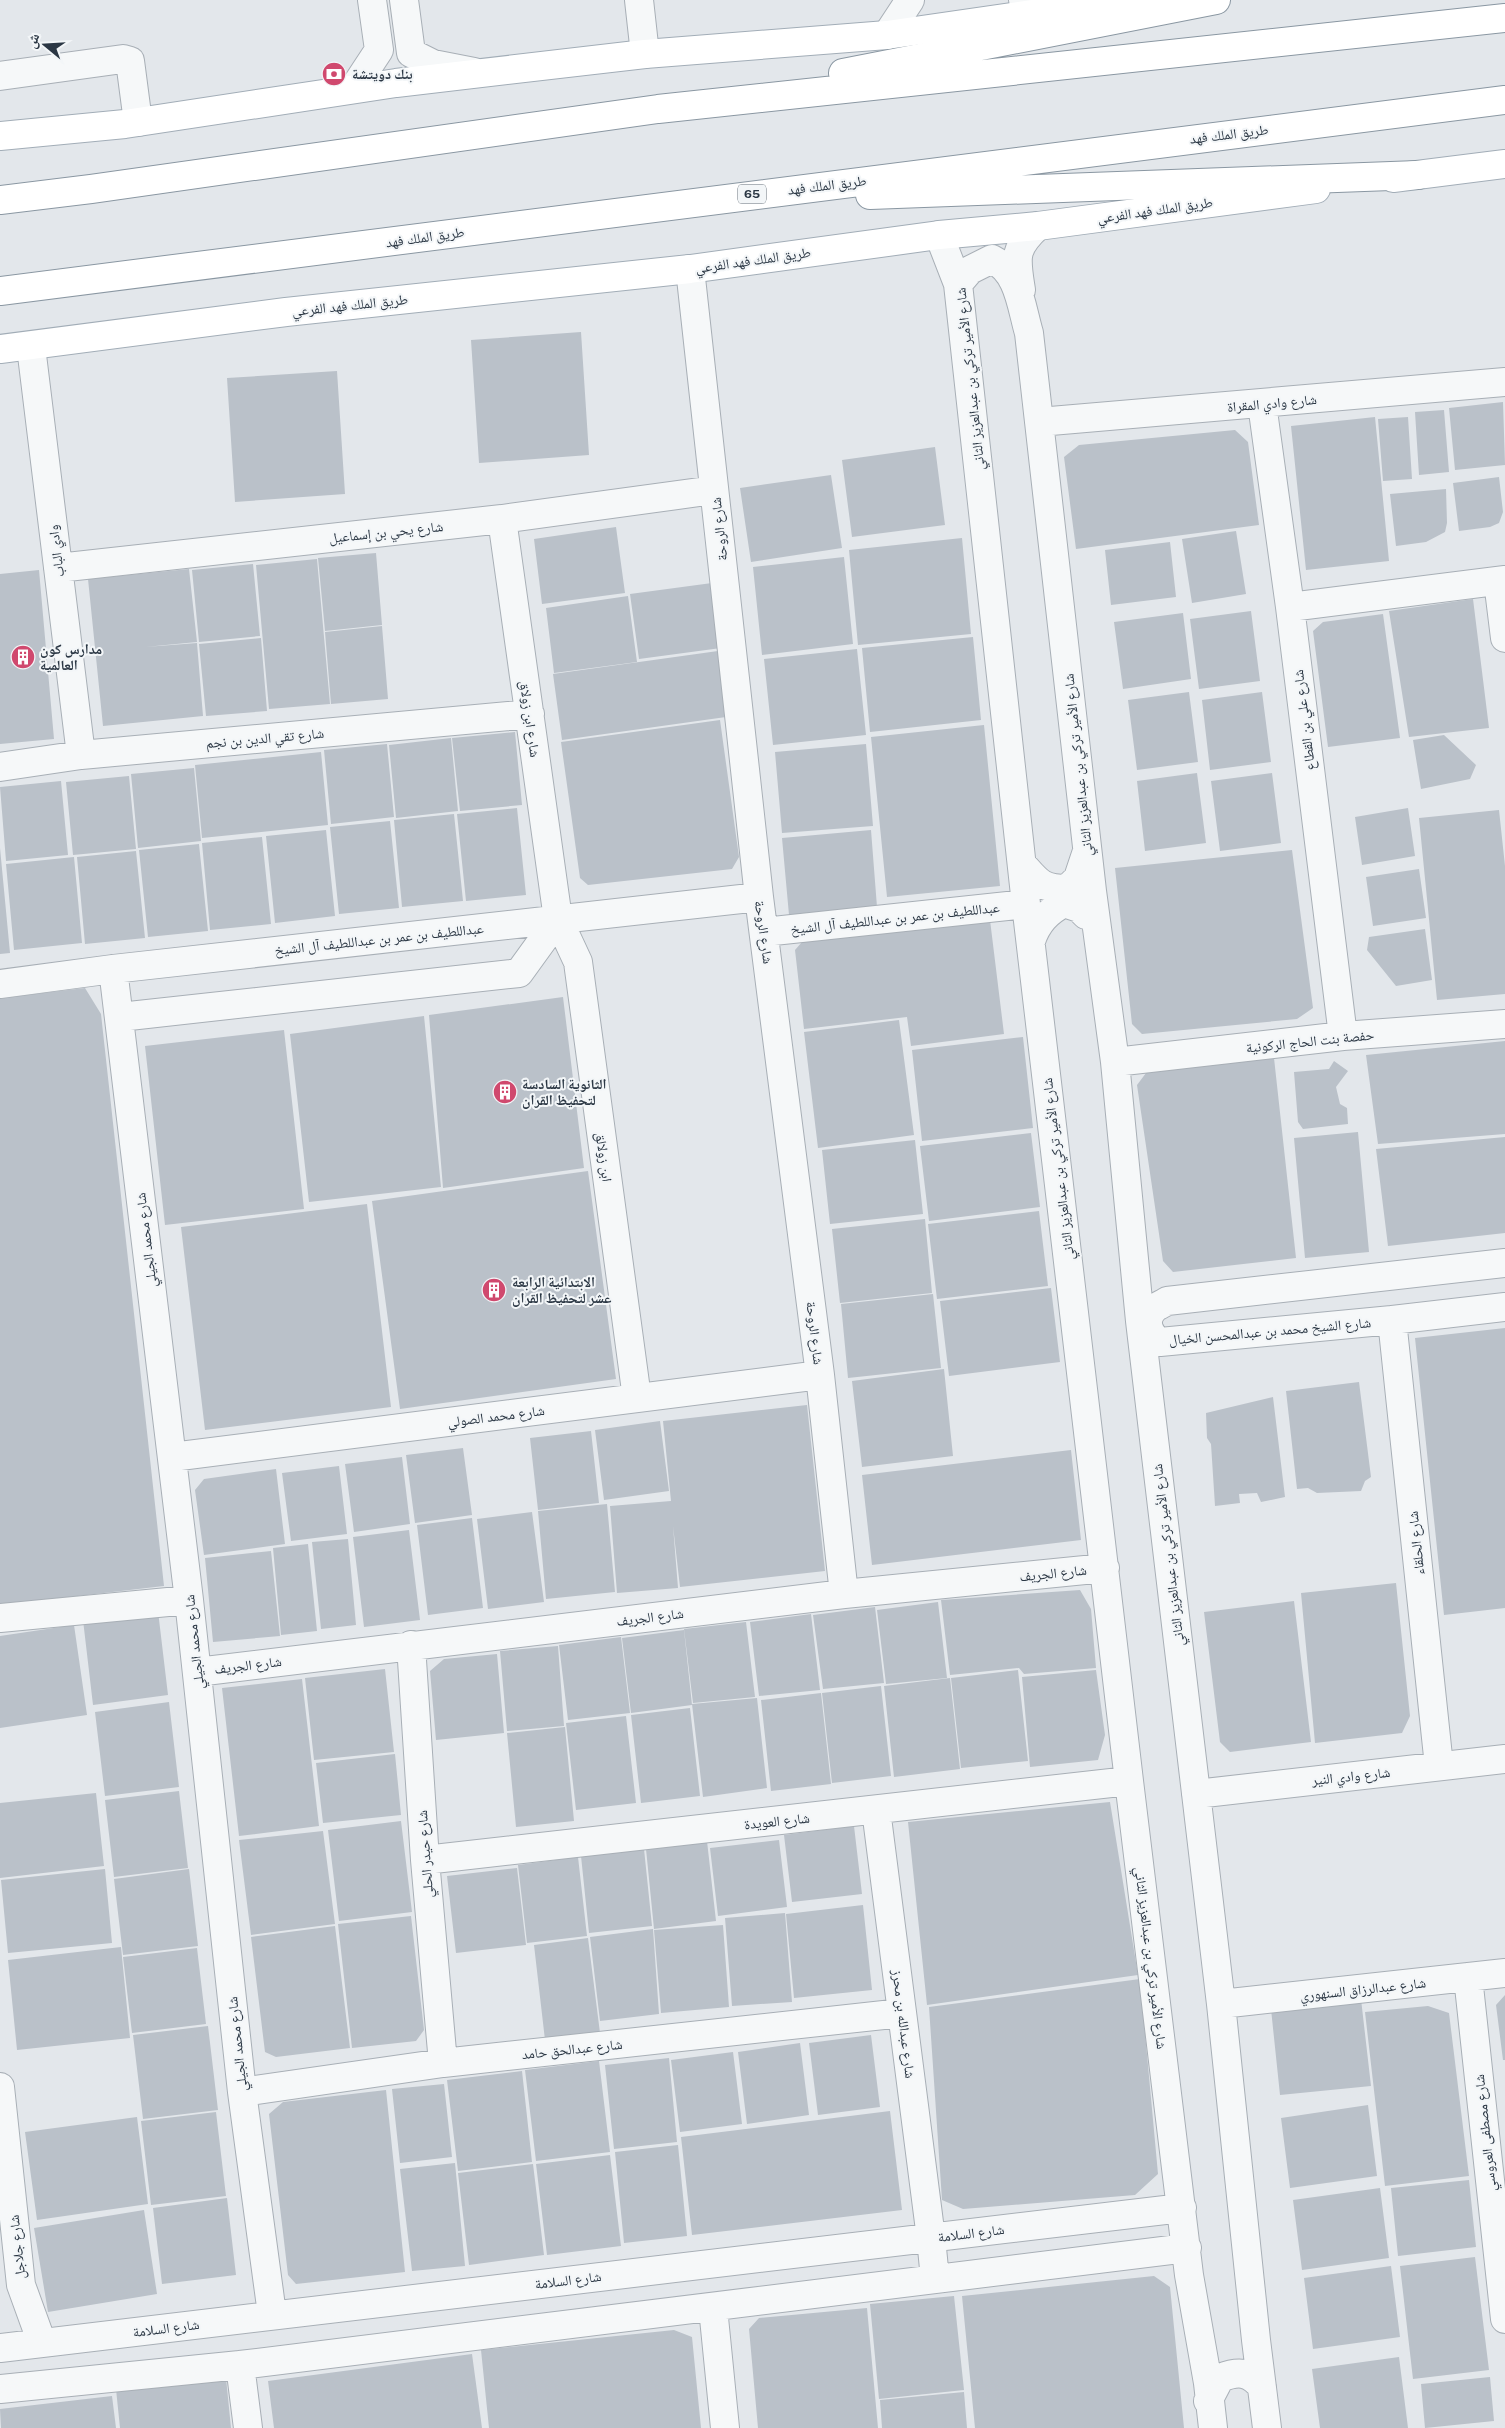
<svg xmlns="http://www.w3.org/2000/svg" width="1505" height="2428" viewBox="0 0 1505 2428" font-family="'Public Sans','Noto Naskh Arabic',sans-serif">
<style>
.building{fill:#bac1c9}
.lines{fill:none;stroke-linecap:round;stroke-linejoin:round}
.minor-casing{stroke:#a8afb6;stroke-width:30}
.major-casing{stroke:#a2adb7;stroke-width:30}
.highway-casing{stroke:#8a97a2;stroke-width:30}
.minor{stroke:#f6f8f9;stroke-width:28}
.major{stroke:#fff;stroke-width:28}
.highway{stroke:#fff;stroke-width:28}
.labels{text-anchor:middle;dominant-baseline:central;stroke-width:4;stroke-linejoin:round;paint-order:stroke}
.shield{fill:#f3f6f8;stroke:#67707a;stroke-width:1}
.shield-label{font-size:12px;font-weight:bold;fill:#2b3744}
.poi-label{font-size:14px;font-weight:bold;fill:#2b3744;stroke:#f3f6f8;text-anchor:start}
.street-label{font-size:14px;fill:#2b3744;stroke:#f3f6f8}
</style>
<rect width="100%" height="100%" fill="#e3e7eb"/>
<path class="building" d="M581,332l8,123 -110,8 -8,-123z
M337,371l8,123 -110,8 -8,-124z
M1503,402l2,63 -50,5 -6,-62z
M1444,410l5,62 -30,3 -4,-63z
M1375,417l14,144 -83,9 -15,-144z
M1408,417l4,62 -29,2 -5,-62z
M1235,430l13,12 11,83 -183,24 -12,-92 15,-12z
M935,447l10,78 -93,12 -10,-77z
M831,475l11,73 -91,14 -11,-74z
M1499,477l4,35 -4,11 -9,4 -31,4 -6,-48z
M1446,489l1,34 -2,9 -19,10 -30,4 -6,-52z
M616,527l9,66 -83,11 -8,-65z
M1236,531l10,63 -54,9 -10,-64z
M962,538l9,96 -113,11 -9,-95z
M1170,542l6,55 -65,8 -6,-55z
M376,553l6,72 -57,6 -7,-73z
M844,557l9,87 -91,11 -9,-88z
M317,559l13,145 -61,5 -13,-144z
M253,564l7,72 -61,6 -7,-72z
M189,569l8,73 -52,5 52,-4 6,73 -100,10 -15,-147z
M39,570l15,169 -54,5v-170z
M712,583l9,65 -82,11 -9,-65z
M628,596l9,66 -83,11 -8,-65z
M1473,599l16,129 -80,9 -20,-126z
M1251,611l9,70 -61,8 -9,-70z
M1183,613l8,66 -68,10 -9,-67z
M1383,614l17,124 -72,9 -15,-116 10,-9z
M382,626l6,73 -57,5 -6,-72z
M973,637l8,83 -111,12 -8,-84z
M261,638l6,73 -61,5 -7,-72z
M857,649l9,86 -93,10 -9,-86z
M718,651l8,66 -164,23 -9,-66z
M1189,692l9,70 -61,8 -9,-70z
M1262,692l9,70 -61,8 -8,-70z
M720,720l19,137 -7,12 -144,16 -8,-7 -19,-136z
M984,725l16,161 -113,11 -16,-160z
M515,732l7,73 -62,6 -8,-73z
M1444,735l32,30 -6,14 -49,10 -8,-49z
M451,738l7,73 -62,7 -7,-73z
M387,744l7,73 -63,7 -7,-74z
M866,744l7,82 -91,7 -7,-81z
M321,752l7,73 -126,13 -7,-73z
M194,768l7,73 -63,7 -7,-74z
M1197,773l9,70 -61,8 -8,-70z
M1272,773l9,70 -61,8 -9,-70z
M129,776l7,73 -63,6 -7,-73z
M61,781l7,74 -62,6 -6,-74z
M517,808l9,87 -60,6 -9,-87z
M1408,808l7,48 -53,9 -7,-48z
M1499,810l6,56v128l-68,6 -18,-182z
M454,814l9,87 -61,6 -8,-87z
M390,821l9,87 -60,6 -9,-87z
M326,830l9,86 -60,7 -9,-87z
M871,830l6,77 -88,8 -7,-77z
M262,837l9,87 -61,6 -8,-87z
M199,844l9,87 -60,6 -9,-87z
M0,848l10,105 -10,1z
M1292,850l21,158 -16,11 -155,15 -10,-10 -17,-156z
M136,851l9,87 -60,6 -8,-87z
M74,857l8,86 -68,7 -8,-86z
M1419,869l7,49 -53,8 -7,-49z
M990,920l14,114 -93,12 -4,-29 -103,12 -9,-79 14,-16 87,-11 1,9z
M1425,929l7,51 -36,6 -29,-36 2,-13z
M85,988l16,26 63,572 -164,19v-607z
M563,997l21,171 -141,20 -14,-173z
M424,1016l17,171 -132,15 -19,-168z
M899,1020l15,115 -96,13 -14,-116z
M284,1030l20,179 -139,16 -20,-179z
M1023,1037l10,91 -111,13 -10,-91z
M1505,1041v93l-127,10 -12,-89z
M1274,1058l22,200 -123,14 -10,-11 -26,-176 9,-12z
M1334,1061l14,10 -12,16 4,17 7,4 1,16 -45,5 -5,-7 -4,-50 35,-3z
M1358,1132l11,120 -64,6 -11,-120z
M1031,1133l9,74 -111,14 -9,-75z
M1505,1137v96l-117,13 -12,-97z
M915,1140l8,74 -93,10 -8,-74z
M588,1171l28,208 -216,30 -28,-208z
M367,1204l24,203 -186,23 -24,-203z
M1039,1211l9,75 -111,13 -9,-75z
M925,1219l7,74 -92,10 -8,-74z
M1051,1288l9,74 -111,14 -9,-75z
M933,1294l8,74 -93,10 -7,-74z
M1505,1328v280l-61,7 -29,-277z
M944,1369l9,87 -91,11 -10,-86z
M1359,1382l12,95 -6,4 -4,10 -44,2 -9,-5 -11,1 -11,-98z
M1273,1397l12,100 -24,5 -4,-9 -18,1 1,9 -25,3 -4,-62 -4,-6 -1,-25z
M807,1405l18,166 -145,16 -7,-61 5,62 -61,5 -7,-87 61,-5 -8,-80z
M660,1421l9,70 -65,9 -9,-70z
M591,1431l8,72 -61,7 -8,-72z
M463,1448l9,67 -57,8 -9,-68z
M1071,1450l10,90 -209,25 -10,-90z
M402,1457l8,67 -56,8 -9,-68z
M339,1466l8,68 -56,7 -9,-68z
M276,1469l9,75 -81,11 -9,-65 9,-11z
M607,1504l8,88 -69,7 -8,-88z
M532,1512l12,90 -56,7 -11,-90z
M472,1518l11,90 -55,7 -11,-90z
M409,1530l11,90 -56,7 -11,-90z
M348,1539l8,86 -35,4 -9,-87z
M308,1544l9,87 -36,4 -8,-87z
M271,1551l9,85 -67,6 -8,-84z
M1396,1583l14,133 -8,17 -87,10 -14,-150z
M1080,1590l11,19 5,59 -72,6 -5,-6 -69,7 -9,-75z
M1294,1601l17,141 -81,10 -10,-10 -16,-130z
M938,1602l9,76 -61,6 -9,-74z
M875,1607l9,76 -61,6 -10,-74z
M158,1611l10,84 -75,10 -10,-85z
M811,1614l9,76 -61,6 -9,-74z
M746,1622l9,75 -62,6 -9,-74z
M74,1625l13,90 -87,13v-92z
M684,1630l8,75 -61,8 -9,-75z
M621,1637l9,76 -62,7 -9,-75z
M558,1646l6,80 -57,5 -7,-80z
M497,1654l7,79 -68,7 -6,-69 14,-12z
M385,1669l9,83 -80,8 -9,-82z
M1018,1670l10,91 -67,7 -10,-90z
M1096,1670l9,65 -7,25 -68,7 -8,-90z
M950,1678l10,91 -66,8 -10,-91z
M302,1679l17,147 -80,10 -17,-148z
M881,1686l10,90 -59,7 -10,-90z
M821,1693l10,91 -60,7 -10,-91z
M757,1698l10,90 -64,9 -11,-93z
M169,1702l10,85 -74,9 -10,-84z
M690,1708l10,88 -59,7 -10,-88z
M626,1716l10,87 -60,7 -10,-87z
M565,1727l9,94 -58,6 -9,-94z
M395,1754l6,61 -78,8 -7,-60z
M179,1791l9,77 -74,9 -9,-77z
M96,1793l8,73 -104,12v-75z
M1110,1802l28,173 -211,30 -19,-183z
M401,1821l11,91 -73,9 -11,-91z
M854,1826l8,68 -70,8 -8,-67z
M323,1831l12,93 -84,11 -12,-95z
M779,1840l8,67 -69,9 -8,-68z
M707,1841l9,80 -62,8 -8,-80z
M644,1849l8,77 -63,7 -8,-77z
M578,1857l9,79 -60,7 -9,-78z
M517,1868l9,77 -70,8 -9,-77z
M105,1869l7,74 -104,10 -7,-73z
M189,1869l9,77 -75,9 -9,-76z
M863,1905l9,85 -78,8 -8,-84z
M785,1913l7,89 -60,4 -7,-88z
M411,1916l13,114 -8,11 -64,7 -14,-124z
M723,1925l6,82 -68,6 -7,-83z
M335,1926l15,122 -74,9 -11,-5 -14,-115z
M653,1929l6,85 -59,7 -10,-84z
M588,1938l12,95 -55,7 -11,-95z
M121,1947l9,91 -113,12 -9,-90z
M197,1948l9,76 -74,9 -9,-76z
M1140,1979l18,195 -23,21 -172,14 -21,-9 -13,-193z
M1505,1995v65h-2l-7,-55z
M1361,1999l10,87 -91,9 -9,-86z
M1428,2006l21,7 20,163 -84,10 -20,-174z
M208,2026l10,84 -75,9 -10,-84z
M871,2035l9,72 -62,8 -9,-72z
M800,2043l9,72 -62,9 -9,-72z
M733,2052l9,72 -62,8 -9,-72z
M669,2058l8,84 -63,7 -9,-84z
M599,2061l11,91 -74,9 -11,-91z
M522,2071l10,91 -74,9 -11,-91z
M444,2084l8,73 -52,6 -8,-74z
M386,2090l19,182 -109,12 -8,-9 -19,-161 14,-12z
M1368,2105l9,71 -87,12 -9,-70z
M890,2111l12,99 -210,25 -11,-98z
M216,2112l10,84 -75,9 -10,-84z
M137,2117l11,87 -111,16 -12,-88z
M678,2145l9,91 -63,7 -9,-91z
M610,2155l11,91 -74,9 -11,-91z
M455,2163l10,103 -53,5 -12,-102z
M533,2164l11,91 -75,10 -11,-92z
M1469,2180l7,67 -78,9 -7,-68z
M1380,2188l9,70 -87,12 -9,-70z
M227,2198l9,77 -74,9 -9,-76z
M144,2210l13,84 -109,18 -14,-84z
M1475,2257l14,113 -76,9 -13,-113z
M1391,2266l9,71 -87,12 -9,-71z
M1154,2276l16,11 14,141h-209l-13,-132z
M954,2296l10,94 -85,9 -9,-95z
M867,2308l11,120h-120l-9,-99 10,-11z
M674,2330l18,7 9,91h-212l-8,-78z
M472,2354l10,74h-208l-6,-47z
M1399,2357l9,71h-88l-8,-59z
M1490,2377l4,44 -69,7 -4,-44z
M226,2378l5,50h-111l-4,-39z
M964,2392l3,36h-85l-2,-28z
M112,2396l4,32h-115l-1,-19z"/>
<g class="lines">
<g class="minor-casing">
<path id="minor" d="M404,0l7,53 22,11 41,8
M639,0l6,54
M1023,0l42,7
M887,35l23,-35
M0,76l123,-17 7,2 8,61
M354,88l25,-38 -7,-50
M939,235l19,49
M690,269l69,628 61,478 24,219
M1021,290c-5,-32 -8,-41 17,-64
M31,347l50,408
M1262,404l28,203 53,429
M1039,422l466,-40
M502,519l56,400 20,43 59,436
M58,568l444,-49 212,-29
M1498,581l7,57
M1290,607l215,-27
M0,767l81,-12 449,-41
M1023,865c15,17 19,24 44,24l11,-11 9,-27
M764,932l262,-28
M1031,941c6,-18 16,-29 33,-38l15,5 7,7
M113,969l76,631 53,492 30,222
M0,984l113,-15 646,-72
M120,1017l399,-44 39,-54
M1115,1062l228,-26 162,-12
M1505,1263l-338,38c-4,3 -11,5 -14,9 -10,11 -4,25 7,32l232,-22 113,-13
M1392,1320l47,446
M172,1457l648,-82
M0,1618l189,-18
M411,1645l14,215 18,203
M197,1672l647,-78 261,-26
M1196,1794l309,-35
M876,1810l55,428 4,41
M425,1860l704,-79
M1468,1977l37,342
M1221,2004l284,-31
M0,2087l21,198 21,58
M242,2092l201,-29 459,-50
M713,2308l12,120
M0,2348l1182,-140
M240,2365l8,63
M0,2389l240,-24 947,-117
M1208,2401l12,-23c18,-7 29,-7 42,9
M1213,2428l-5,-45 -19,-108 -60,-494 -103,-877 -68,-620 12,-14 22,-11c27,13 29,47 37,74l63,558 23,171 25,259 81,683 35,336 11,88"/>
</g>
<g class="major-casing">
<path id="major" d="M0,136l125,-12 271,-41 249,-29 242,-19 187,-27 81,-8
M1393,178l112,-14
M0,349l286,-37 404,-43 249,-34 99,-9 278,-37"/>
</g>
<g class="highway-casing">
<path id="highway" d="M843,73l373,-73
M870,195l548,-20
M0,200l91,-11 567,-80 847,-91
M0,291l1505,-191"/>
</g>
<use href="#minor" class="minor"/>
<use href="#major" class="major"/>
<use href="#highway" class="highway"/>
</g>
<defs>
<g id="bank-disc" transform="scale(1.25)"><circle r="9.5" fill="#d0496e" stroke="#f3f6f8"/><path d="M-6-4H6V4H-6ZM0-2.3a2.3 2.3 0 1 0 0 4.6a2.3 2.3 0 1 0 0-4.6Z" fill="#fff"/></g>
<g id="building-disc" transform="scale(1.25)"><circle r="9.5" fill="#d0496e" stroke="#f3f6f8"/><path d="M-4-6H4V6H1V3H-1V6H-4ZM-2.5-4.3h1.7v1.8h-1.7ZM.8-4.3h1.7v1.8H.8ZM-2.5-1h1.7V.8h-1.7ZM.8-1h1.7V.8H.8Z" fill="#fff"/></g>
</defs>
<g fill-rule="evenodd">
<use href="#bank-disc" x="334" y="74"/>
<use href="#building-disc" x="23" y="657"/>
<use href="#building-disc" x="505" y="1092"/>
<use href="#building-disc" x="494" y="1290"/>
</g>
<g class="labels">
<rect class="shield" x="738" y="184.5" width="28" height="19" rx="4"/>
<g class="shield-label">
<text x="752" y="194">65</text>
</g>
<g class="poi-label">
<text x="352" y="74">بنك دويتشة</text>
<text x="40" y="649">مدارس كون<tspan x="40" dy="16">العالمية</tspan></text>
<text x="522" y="1084">الثانوية السادسة<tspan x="522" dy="16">لتحفيظ القران</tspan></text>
<text x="512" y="1282">الابتدائية الرابعة<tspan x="512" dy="16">عشر لتحفيظ القران</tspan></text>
</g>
<g class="street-label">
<text transform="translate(1229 134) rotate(-7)">طريق الملك فهد</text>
<text transform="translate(827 185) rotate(-7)">طريق الملك فهد</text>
<text transform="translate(1155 210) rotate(-8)">طريق الملك فهد الفرعي</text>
<text transform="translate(425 237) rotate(-8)">طريق الملك فهد</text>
<text transform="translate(753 260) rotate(-8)">طريق الملك فهد الفرعي</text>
<text transform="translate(350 305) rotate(-6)">طريق الملك فهد الفرعي</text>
<text transform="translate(970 379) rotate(-96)">شارع الأمير تركي بن عبدالعزيز الثاني</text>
<text transform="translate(1272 403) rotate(-5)">شارع وادي المقراة</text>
<text transform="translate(719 529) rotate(-96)">شارع الروحة</text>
<text transform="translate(386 532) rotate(-6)">شارع يحي بن إسماعيل</text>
<text transform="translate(56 551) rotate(-97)">وادي الباب</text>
<text transform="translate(530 719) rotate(82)">شارع ابن زولاق</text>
<text transform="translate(1304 720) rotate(-97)">شارع علي بن القطاع</text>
<text transform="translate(265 738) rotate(-5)">شارع تقي الدين بن نجم</text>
<text transform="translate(1078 765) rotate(-96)">شارع الأمير تركي بن عبدالعزيز الثاني</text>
<text transform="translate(895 918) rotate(-6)">عبداللطيف بن عمر بن عبداللطيف آل الشيخ</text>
<text transform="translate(764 932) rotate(82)">شارع الروحة</text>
<text transform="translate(379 939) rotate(-6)">عبداللطيف بن عمر بن عبداللطيف آل الشيخ</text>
<text transform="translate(1310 1041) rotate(-6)">حفصة بنت الحاج الركونية</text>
<text transform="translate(604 1157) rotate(82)">ابن زولالق</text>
<text transform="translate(1058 1169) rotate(-97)">شارع الأمير تركي بن عبدالعزيز الثاني</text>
<text transform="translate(146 1240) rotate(-97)">شارع محمد الجيلي</text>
<text transform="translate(1270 1331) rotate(-5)">شارع الشيخ محمد بن عبدالمحسن الخيال</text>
<text transform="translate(815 1333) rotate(83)">شارع الروحة</text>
<text transform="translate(496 1416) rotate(-7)">شارع محمد الصولي</text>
<text transform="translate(1416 1543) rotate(-96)">شارع الحلقاء</text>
<text transform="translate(1168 1555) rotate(-97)">شارع الأمير تركي بن عبدالعزيز الثاني</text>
<text transform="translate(1053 1573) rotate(-6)">شارع الجريف</text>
<text transform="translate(650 1617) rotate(-7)">شارع الجريف</text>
<text transform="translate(194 1642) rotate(-96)">شارع محمد الجيلي</text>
<text transform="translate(248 1665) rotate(-7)">شارع الجريف</text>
<text transform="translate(1351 1776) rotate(-6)">شارع وادي النير</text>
<text transform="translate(777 1821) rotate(-6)">شارع العويدة</text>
<text transform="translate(425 1854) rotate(-94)">شارع حيدر الحلي</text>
<text transform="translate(1151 1958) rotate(83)">شارع الأمير تركي بن عبدالعزيز الثاني</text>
<text transform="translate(1363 1989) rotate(-6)">شارع عبدالرزاق السنهوري</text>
<text transform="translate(904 2024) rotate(83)">شارع عبدالله بن محرز</text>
<text transform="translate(237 2044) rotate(-96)">شارع محمد الجيلي</text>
<text transform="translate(572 2049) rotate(-6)">شارع عبدالحق حامد</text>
<text transform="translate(1485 2133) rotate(-96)">شارع مصطفى العروسي</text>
<text transform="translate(971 2233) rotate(-7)">شارع السلامة</text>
<text transform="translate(17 2247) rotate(-96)">شارع جلاجل</text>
<text transform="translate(568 2280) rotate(-7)">شارع السلامة</text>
<text transform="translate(166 2328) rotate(-7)">شارع السلامة</text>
</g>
</g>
<g transform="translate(45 45) rotate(288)" stroke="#f3f6f8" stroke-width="4" paint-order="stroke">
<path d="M0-4L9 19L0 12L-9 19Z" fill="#2b3744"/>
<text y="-8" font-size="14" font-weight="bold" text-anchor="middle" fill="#2b3744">ش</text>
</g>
</svg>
